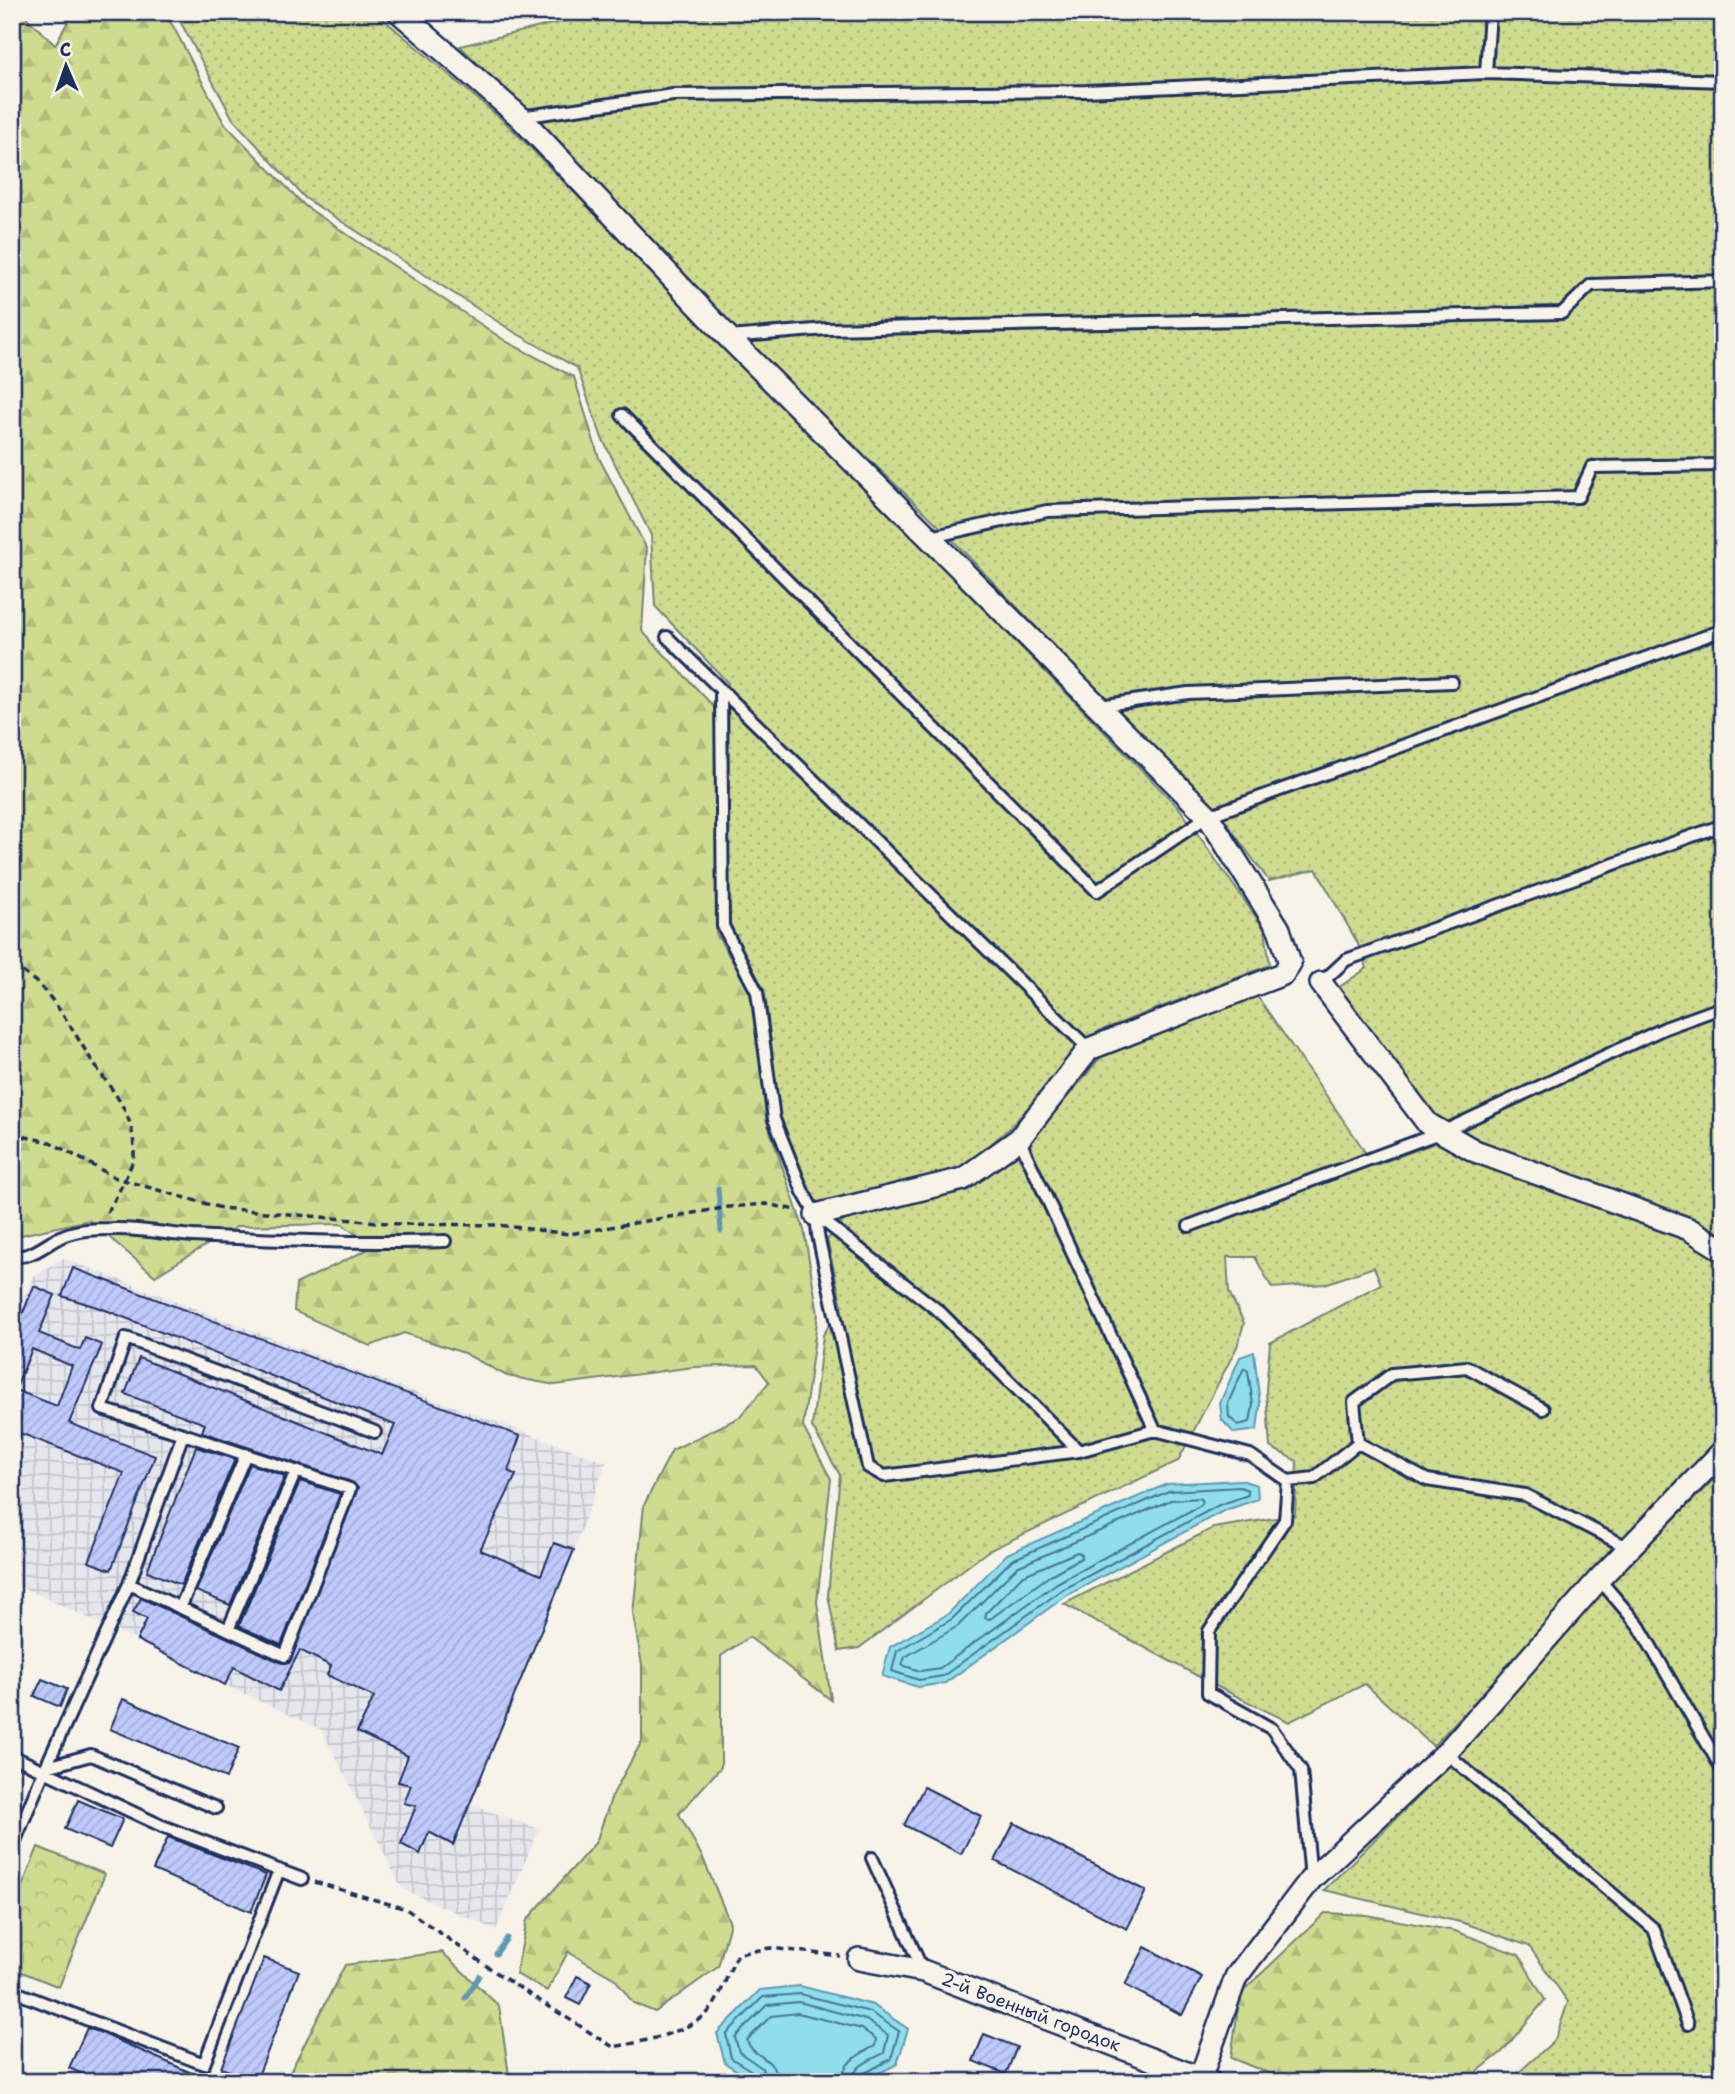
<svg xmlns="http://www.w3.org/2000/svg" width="1735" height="2094" viewBox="0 0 1735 2094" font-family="'Shantell Sans',sans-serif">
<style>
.industrial{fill:url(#industrial-grid)}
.forest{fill:url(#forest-firs);stroke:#758576;stroke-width:2}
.park{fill:url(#park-crowns);stroke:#758576;stroke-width:2}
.garden{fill:url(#garden-dots);stroke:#758576;stroke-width:2}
.water{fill:#8fdeeb;stroke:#6198b3;stroke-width:2}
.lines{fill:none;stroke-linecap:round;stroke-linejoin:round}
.shore{stroke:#497596;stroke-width:2}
.stream{stroke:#6198b3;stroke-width:5}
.building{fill:url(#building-hatch);stroke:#1b2f5e;stroke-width:2;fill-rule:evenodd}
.service-casing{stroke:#1b2f5e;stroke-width:16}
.minor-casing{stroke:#1b2f5e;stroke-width:26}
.path{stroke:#1b2f5e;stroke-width:3.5;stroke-dasharray:7 5;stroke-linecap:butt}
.service{stroke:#f7f3e8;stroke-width:10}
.minor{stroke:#f7f3e8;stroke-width:21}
.labels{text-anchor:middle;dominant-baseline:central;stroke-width:7;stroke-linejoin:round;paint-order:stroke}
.street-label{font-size:18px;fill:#1b2f5e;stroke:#f7f3e8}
</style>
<defs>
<pattern id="industrial-grid" width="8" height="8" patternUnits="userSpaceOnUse" patternTransform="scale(1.75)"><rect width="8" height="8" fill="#e6e6ed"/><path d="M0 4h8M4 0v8" fill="none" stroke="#c5c6ce"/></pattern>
<pattern id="forest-firs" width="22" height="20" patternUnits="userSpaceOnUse" patternTransform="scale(1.75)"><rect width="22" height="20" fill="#cfdb8e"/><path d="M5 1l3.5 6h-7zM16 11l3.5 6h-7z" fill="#b1bc7d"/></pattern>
<pattern id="park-crowns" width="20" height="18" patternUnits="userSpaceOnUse" patternTransform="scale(1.75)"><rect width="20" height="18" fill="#cfdb8e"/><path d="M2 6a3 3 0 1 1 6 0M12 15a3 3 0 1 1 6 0" fill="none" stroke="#b1bc7d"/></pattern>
<pattern id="garden-dots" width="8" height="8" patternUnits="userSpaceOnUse" patternTransform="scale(1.75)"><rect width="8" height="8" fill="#cfdb8e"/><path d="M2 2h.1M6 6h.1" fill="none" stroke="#b1bc7d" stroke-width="1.8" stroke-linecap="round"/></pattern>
<pattern id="building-hatch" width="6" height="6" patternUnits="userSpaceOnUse" patternTransform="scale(1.75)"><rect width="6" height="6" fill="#bfc9fa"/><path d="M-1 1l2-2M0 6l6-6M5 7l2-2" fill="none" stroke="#a4add9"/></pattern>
</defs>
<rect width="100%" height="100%" fill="#f7f3e8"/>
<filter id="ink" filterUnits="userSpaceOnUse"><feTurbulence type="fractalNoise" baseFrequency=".0143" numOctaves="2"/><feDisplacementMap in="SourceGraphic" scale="14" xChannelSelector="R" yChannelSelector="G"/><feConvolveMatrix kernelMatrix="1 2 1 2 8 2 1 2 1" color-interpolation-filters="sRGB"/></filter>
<g filter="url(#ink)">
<path class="industrial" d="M63,1258l319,122 224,82 -32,88 -104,254 69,25 -43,101 -94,-41 -80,-159 -97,-45 -88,-45 -125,-57v-260l21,-46z"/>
<path class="forest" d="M12,12h9l34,33 18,-33h89l11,14 51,97 81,83 202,136 67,35 25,81 48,91 -5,82 74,78 2,113 -2,111 37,64 13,122 38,111 14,84 -15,113 28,52 -14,123 14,98 -82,-63 -28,19v111l-42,47 24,44 27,65 -12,44 -63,45 -22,-9 -18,-24 -47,-27 -21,39 -31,-17 11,-54 69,-78 16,-46 30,-55v-76l-9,-51 11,-109 28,-55 68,-33 29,-35 -13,-17 -62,2 -139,18 -48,-9 -43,-23 -60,-20 -34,13 -76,-35 2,-27 77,-37 -31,-23 -104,2 -83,50 -66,-56 -77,17z
M1325,1913l41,2 89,16 64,24 26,45 -43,52 -38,30h-174l-59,-24 9,-64z
M442,1952l57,54 11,76h-225l60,-117z"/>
<path class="park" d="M38,1847l67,27 -46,113 -47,-19v-57z"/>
<path class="garden" d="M175,12h200l131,111 674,686 85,121 5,35 -171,66 -89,97 -55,46 -140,30 -35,-87 -15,-123 -36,-71 -1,-240 -73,-77 -4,-71 -49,-97 -25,-70 -63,-36 -209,-134 -72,-79z
M602,12h1121v1223l-26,-15 -218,-77 -45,-26 -96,-129 29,-20 -10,-26 -41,-73 -47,12 -55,-75 -114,-113 -164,-170 -210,-200 -175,-188 -91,-89z
M1257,996l103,148 13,22 70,-26 42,26 207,76 31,20v175l-290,309 -68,-62 -76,38 -69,-34 -156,-84 149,-76 82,-13 2,-54 -27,-14 -4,-57 4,-47 111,-59 -7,-17 -49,17 -53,4 -17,-31h-28l2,35 15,31 -7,24 -59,114 -190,90 -129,97 -20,3 -11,-56 12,-120 -28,-48 11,-92 19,-30 -15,-65 19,-22 117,-32 71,-49 71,-85z
M1723,1470v612h-215l47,-42 13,-38 -39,-56 -65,-23 -140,-33 124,-123 151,-172z"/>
<path class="water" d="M1254,1352l6,53 -3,25 -23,3 -12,-13 -2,-17 20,-46z
M1241,1480l16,5 1,14 -35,12 -157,85 -121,87 -27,4 -36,-11 8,-29 58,-33 59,-60 160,-70z
M800,1986l73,19 35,24 -11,35 -35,18h-107l-30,-19 -8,-30 43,-43z"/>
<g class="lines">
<path class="shore" d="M1244,1368l4,3 5,34 -3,17 -12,3 -9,-8 -1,-14z
M1240,1487l8,3v5l-29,10 -157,85 -119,86 -24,4 -27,-9 5,-20 55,-32 60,-59 157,-69z
M1200,1498l3,3 -2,4 -144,78 -117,85 -20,3 -18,-6 3,-8 53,-31 59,-59 154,-67z
M1077,1552l5,2 -1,4 -29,16 -62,45 -5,-1 1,-5 36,-37z
M757,2082l-2,-9 -24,-15 -5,-24 37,-37 37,-3 70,18 29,19 -8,28 -26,14 -4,9
M766,2082l-4,-14 -23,-16 -4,-15 32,-32 32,-3 67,18 22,15 -4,18c-14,8 -30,11 -32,29
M777,2082c-1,-27 -26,-24 -30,-42l24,-24 27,-3 64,16 14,10 -1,7c-17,9 -32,15 -33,36"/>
<path class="stream" d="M718,1188l3,43
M496,1954l11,-16
M465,1998l14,-22"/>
</g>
<path class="building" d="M73,1268l447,168 -12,35 8,4 -36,75 61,25 13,-32 20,7 -121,295 -24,-13 -9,22 -19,-10 15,-38 -12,-3 7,-18 -13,-3 10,-26 -51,-24 17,-35 -47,-22 4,-9 -31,-16 -21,41 -45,-24 -9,18 -88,-45 10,-21 -14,-7 8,-14 141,65h7l69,-175 -6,-6 -150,-50 3,-8 -80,-30 14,-36 243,97 13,-30 -292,-116 -41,-13z
M34,1286l21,9 -16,38 41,17 5,-12 17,7 -33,78 86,33 -44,114 -22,-8 35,-89 -112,-43v-91zM32,1349l40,17 -15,40 -42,-16z
M196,1447l39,12 -54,126 -34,-14z
M250,1464l35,12 -55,129 -34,-14z
M300,1481l40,13 -59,151 -42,-19z
M42,1679l25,10 -7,18 -26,-11z
M123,1699l116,49 -13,30 -116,-49z
M924,1787l57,29 -20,38 -57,-29z
M78,1800l45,19 -13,29 -45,-19z
M1014,1823l132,68 -19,38 -132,-68z
M168,1837l98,38 -15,37 -98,-42z
M1145,1947l57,30 -20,38 -57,-30z
M264,1958l35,13 -43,110 -35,-13z
M577,1976l14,7 -11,22 -14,-7z
M87,2028l12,4 113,50h-112l-31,-14z
M984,2034l33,13 -11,27 -33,-13z"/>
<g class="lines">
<g class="service-casing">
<path id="service" d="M1486,73l4,-61
M520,117l153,-22 413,-4 400,-18 237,8
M728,337l99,-8 735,-16 29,-28 132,-4
M622,415l475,476 111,-75 515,-186
M931,537l116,-26 531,-14 14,-30 131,-2
M667,637l422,412
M721,691l2,235 34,66 17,127 29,73 13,23 124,97 139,139
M1099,706l89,-13 264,-11
M1321,983l25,-23 377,-135
M1019,1139l136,291
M816,1215l2,20 50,232 16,9 195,-25 76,-21 95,25 38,26 26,-3 44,-35 69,37 98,15 104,53
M1189,1226l253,-94 223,-104 58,-21
M12,1255c19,6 36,-14 53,-20 16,-6 32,-6 48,-6 27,-1 53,5 80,7 84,4 168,8 252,5
M183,1434l-81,-25 24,-71 249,94
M1358,1443l-4,-41 38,-28 75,-7 76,42
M1288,1481l-3,39 -76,111 -1,62 64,36 29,41 10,109
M1599,1579l40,47 84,145
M180,1608l66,-154
M228,1630l68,-159
M1446,1753l208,176 34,95
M12,1756l150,70 140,53
M47,1767l44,-12 125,53
M12,1848l32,-77 85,-187 54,-150 167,55 -65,167 -156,-72
M872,1858l51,113
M15,1992l189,72 75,-194"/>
</g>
<g class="minor-casing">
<path id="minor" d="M399,12l121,105 208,220 480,479 71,113 11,34 -7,11 -194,75 -70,90 -56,40 -147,36
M1321,983l107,141 47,27 214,78 34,21
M859,1959l64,12 287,111
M1199,2082l37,-105 75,-98 135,-126 153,-174 124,-128"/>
</g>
<path class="path" d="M12,965c10,7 22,14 30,23 21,23 35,50 52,76 22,32 41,50 40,92 -1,9 -22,50 -28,58
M12,1134l38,8 66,36 105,30 178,16 99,1 71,9 160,-27 37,-3 30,6
M315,1882l91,27 95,67 112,71c29,-5 87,-16 102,-44 9,-16 14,-33 23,-49l32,-6 70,8"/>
<use href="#service" class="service"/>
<use href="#minor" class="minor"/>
</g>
</g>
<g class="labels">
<g class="street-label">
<text transform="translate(1031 2012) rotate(21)">2-й Военный городок</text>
</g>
</g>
<rect width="1735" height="2094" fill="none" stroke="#f7f3e8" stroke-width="42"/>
<rect x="21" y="21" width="1693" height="2052" fill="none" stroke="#1b2f5e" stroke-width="2.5" filter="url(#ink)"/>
<g transform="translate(66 66) rotate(358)" stroke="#f7f3e8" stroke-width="5" paint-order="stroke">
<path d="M0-5L12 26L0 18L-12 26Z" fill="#1b2f5e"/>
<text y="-10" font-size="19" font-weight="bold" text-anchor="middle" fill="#1b2f5e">С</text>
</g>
</svg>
